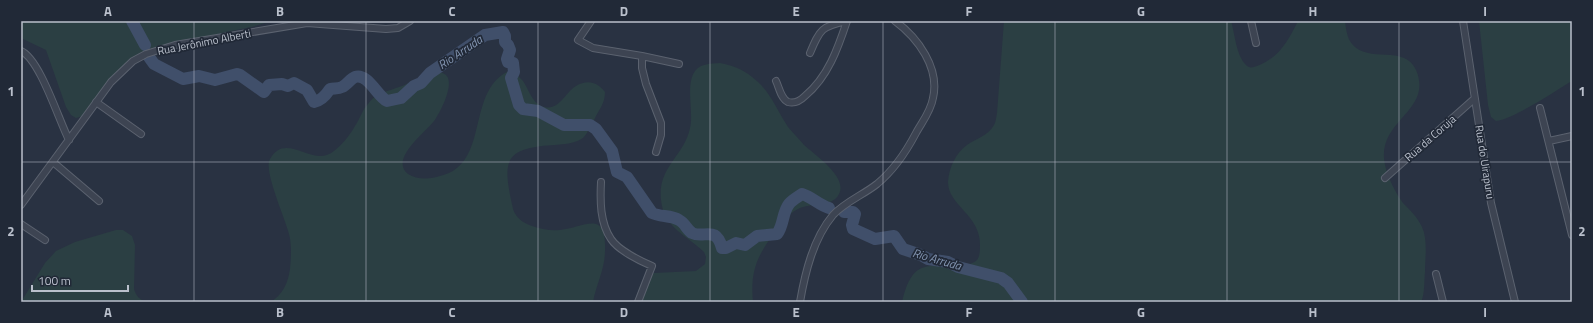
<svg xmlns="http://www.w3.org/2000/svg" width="1593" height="323" viewBox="0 0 1593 323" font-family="'Titillium Web',sans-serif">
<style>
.green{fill:#2b3f43}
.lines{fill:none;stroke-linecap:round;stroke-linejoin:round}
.river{stroke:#404f6a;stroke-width:12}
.minor-casing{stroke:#5b626f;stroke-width:8}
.minor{stroke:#3d4452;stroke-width:6}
.grid{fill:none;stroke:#bac0cc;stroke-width:1;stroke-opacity:0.55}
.labels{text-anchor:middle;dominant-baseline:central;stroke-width:3.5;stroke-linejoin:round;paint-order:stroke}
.street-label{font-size:11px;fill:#bac0cc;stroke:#212937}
.water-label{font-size:12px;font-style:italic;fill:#8395b1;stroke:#212937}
.neatline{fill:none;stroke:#bac0cc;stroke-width:1.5}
.grid-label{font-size:13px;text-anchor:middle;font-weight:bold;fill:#bac0cc}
</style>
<rect width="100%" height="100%" fill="#293242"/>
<path class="green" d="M21,21h250l-19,6 -26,5 -80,20 -14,6 -42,50 -7,8 -7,2 -5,-3 -5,-8 -20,-57 -25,-12z
M1004,21h227c4,13 5,34 15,44 4,4 7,2 11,1 22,-8 31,-25 41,-45h47c1,8 2,17 7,23 16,20 53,0 64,26 18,42 -41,50 -31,95 3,13 10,27 18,38 7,7 15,15 19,24 6,13 3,31 3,45 -1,9 0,22 -4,30h-519c11,-46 26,-34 64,-37 3,-1 8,-2 11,-5 3,-4 3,-10 3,-15 0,-31 -32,-39 -32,-63 1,-15 8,-29 19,-37 10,-7 21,-9 27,-20 2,-3 2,-8 3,-12z
M1479,21h93v60c-17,10 -58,38 -76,40l-5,-4 -3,-12z
M720,63c16,3 26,8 38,19 13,12 20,30 30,45 5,6 11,12 16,18 11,10 44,32 35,49 -7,14 -28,8 -41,15 -10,5 -17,14 -23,23 -18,24 -25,39 -22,70h-118l4,-14 6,-12 9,-3 42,-2 9,-7 1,-7 -2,-5c-15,-15 -37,-23 -42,-46 -8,-38 22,-48 28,-78 4,-16 -5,-43 5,-57 6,-8 16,-7 25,-8z
M507,72h7c3,3 6,6 9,9 5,7 9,21 18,25 18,7 23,-13 35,-20 11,-7 22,-4 29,6 0,12 -6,17 -11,28 -4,6 -6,13 -11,18 -9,6 -19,6 -29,7 -53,3 -51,18 -41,64 3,9 10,14 19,17 9,3 18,5 28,4 24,-2 47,-22 45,21 0,18 -9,34 -12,51h-322c12,-8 17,-19 19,-33 1,-11 2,-24 -1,-35 -4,-16 -26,-64 -19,-75 16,-29 43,10 64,-8 8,-6 16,-16 21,-25 5,-7 7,-16 13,-22 2,-3 5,-6 7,-7 7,-5 16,-7 24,-10 10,-3 20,-11 30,-13 3,-1 10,-2 13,-1 17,4 -2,40 -8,48 -8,11 -45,38 -26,53 9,6 23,5 32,2 50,-11 26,-83 67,-104z
M116,230h7l9,6 3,9 -1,44c2,7 6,11 12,13h-125l24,-39 11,-12 19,-9z"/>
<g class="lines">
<path class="river" d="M132,21l13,24
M149,57l5,7 29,15 16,-3 16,4 22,-6 3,1 24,17 5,-7 13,-1 6,2 6,-3 13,7 7,12c7,-1 12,-7 16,-13 4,-1 8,0 12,-2 5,-2 8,-8 13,-10 13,-4 22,19 32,24l14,-3 13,-12 7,-3 9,-10 55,-38 18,-3 2,4v6l3,3 2,5 -3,9 1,3 5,1 1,9 -3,6 8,27 4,4 15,2 26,14h26l6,4 16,22 5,21 10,5 25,36c8,4 19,2 27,7 6,3 8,10 13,13 12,6 24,-8 30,15h4l10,-5 9,2 12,-9 20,-2c7,-9 5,-21 12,-30 3,-4 9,-7 13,-10 10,3 17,11 27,14
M844,212h9l2,2 -3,11 1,4 22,10 19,-3 9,13 18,6 7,4 20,3 10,5 43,11 7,5 14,19"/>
<g class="minor-casing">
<path id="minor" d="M591,21l-13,19 15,8 49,8 37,8
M1251,21l5,22
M1463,21l28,182 24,99
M21,51c19,8 38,70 48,89
M810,53c10,-24 12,-27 37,-32
M642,56v12l4,16 15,39v12l-5,17
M776,81c3,6 5,18 12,21 7,2 13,-2 17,-6 23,-19 33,-48 42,-75
M96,102l45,32
M1540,108l32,127
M1549,141l23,-5
M53,162l46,39
M1385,178l89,-79
M601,182c-1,19 -1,41 10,57 7,11 29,22 41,27l-14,36
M21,205l90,-123 22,-21 13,-7 29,-9 132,-22 79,6 12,-1 12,-7
M21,224l24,16
M1436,274l7,28
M800,302c5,-29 13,-63 33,-87 12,-13 30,-20 44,-31 17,-14 29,-32 39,-51 6,-11 15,-22 17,-35 7,-30 -15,-60 -38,-77"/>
</g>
<use href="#minor" class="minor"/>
</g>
<path class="grid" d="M194,21v281M366,21v281M538,21v281M710,21v281M883,21v281M1055,21v281M1227,21v281M1399,21v281M21,162h1551"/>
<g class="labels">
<g class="street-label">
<text transform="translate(204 42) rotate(-11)">Rua Jerônimo Alberti</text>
<text transform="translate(1430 138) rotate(-41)">Rua da Coruja</text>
<text transform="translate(1485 162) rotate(81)">Rua do Uirapuru</text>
</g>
<g class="water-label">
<text transform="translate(460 52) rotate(-34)">Rio Arruda</text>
<text transform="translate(937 259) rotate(16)">Rio Arruda</text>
</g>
</g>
<rect width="1593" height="323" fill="none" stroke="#212937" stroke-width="44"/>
<path d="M32 285v6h96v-6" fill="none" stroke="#bac0cc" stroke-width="2"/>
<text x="38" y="285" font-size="12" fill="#bac0cc" stroke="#212937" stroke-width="3" paint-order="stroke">100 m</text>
<rect x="22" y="22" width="1549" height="279" class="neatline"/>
<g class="grid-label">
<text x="108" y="16">A</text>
<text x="280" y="16">B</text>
<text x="452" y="16">C</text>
<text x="624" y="16">D</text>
<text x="796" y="16">E</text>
<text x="969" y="16">F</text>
<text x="1141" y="16">G</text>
<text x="1313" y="16">H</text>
<text x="1485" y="16">I</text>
<text x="11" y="96">1</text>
<text x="1582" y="96">1</text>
<text x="11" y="236">2</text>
<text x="1582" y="236">2</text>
<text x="108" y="317">A</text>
<text x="280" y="317">B</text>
<text x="452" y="317">C</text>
<text x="624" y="317">D</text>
<text x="796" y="317">E</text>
<text x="969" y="317">F</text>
<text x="1141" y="317">G</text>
<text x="1313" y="317">H</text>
<text x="1485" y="317">I</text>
</g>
</svg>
